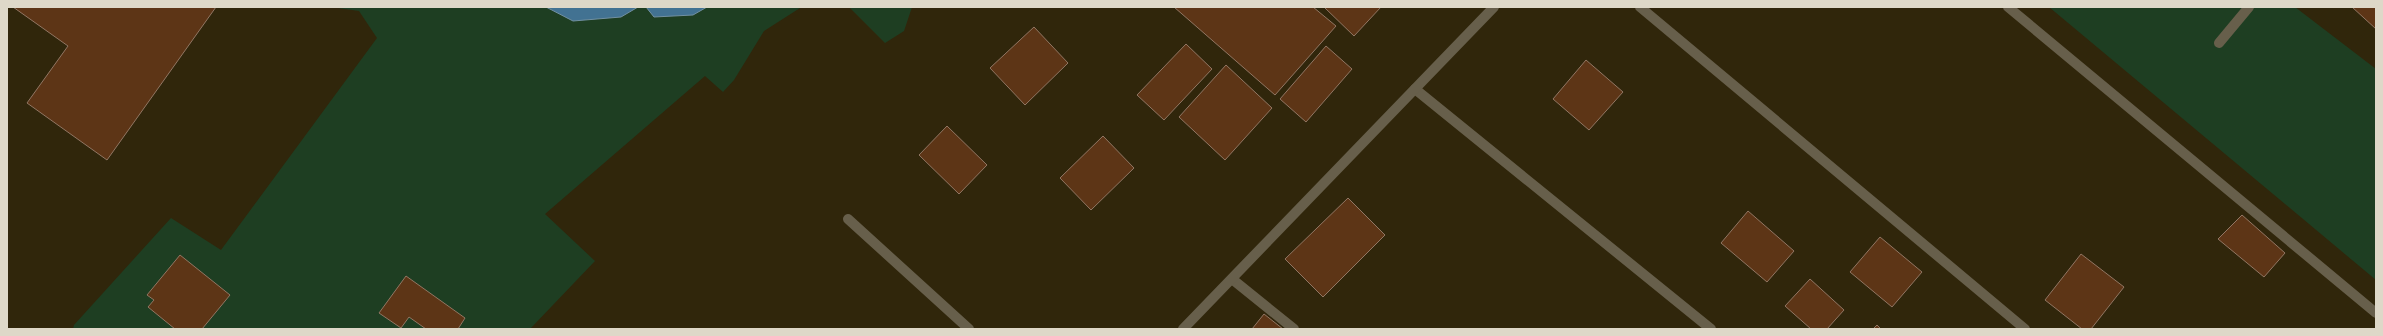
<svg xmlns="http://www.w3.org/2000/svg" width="2383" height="336" viewBox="0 0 2383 336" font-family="Georgia,serif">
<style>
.green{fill:#1e3e22}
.water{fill:#427292;stroke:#7191a2}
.building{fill:#5d3516;stroke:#917663}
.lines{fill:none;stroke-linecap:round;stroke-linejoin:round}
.service{stroke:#675f4b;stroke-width:10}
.minor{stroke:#675f4b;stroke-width:10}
.tertiary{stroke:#675f4b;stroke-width:10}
</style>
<rect width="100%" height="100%" fill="#30260b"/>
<path class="green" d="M331,7h215l27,14 48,-4 17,-10h8l8,10 39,-2 14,-8h100l-7,1 -36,23 -30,49 -11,12 -18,-16 -160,138 50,47 -65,68h-457l1,-4 97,-107 50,32 156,-212 -18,-27z
M849,7h63l-8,24 -19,12z
M2049,7h246l81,62v211z"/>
<path class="water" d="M546,7h92l-17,10 -48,4z
M646,7h61l-14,8 -39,2z"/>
<path class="building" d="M13,7h203l-109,153 -80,-57 41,-57z
M1174,7h139l23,19 -61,69z
M1324,7h57l-27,29z
M2352,7h24v22z
M1034,27l34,36 -43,42 -35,-37z
M1186,44l26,25 -48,51 -27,-25z
M1326,46l26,23 -46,53 -26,-23z
M1586,60l37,32 -34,38 -36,-31z
M1226,65l46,43 -47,52 -46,-43z
M947,126l40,39 -28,29 -40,-39z
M1103,136l31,32 -43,42 -31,-32z
M1348,198l37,37 -62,62 -38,-38z
M1748,211l46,40 -27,31 -46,-39z
M2242,215l43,38 -21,24 -46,-38z
M1880,237l42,35 -30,35 -42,-35z
M2081,254l43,33 -33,42h-9l-37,-29z
M180,255l50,40 -28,34h-27l-27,-22 6,-7 -7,-5z
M406,276l59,42 -7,11h-32l-17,-12 -8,11 -22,-15z
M1810,279l34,31 -17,19h-16l-26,-23z
M1264,314l19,15h-31z
M1877,325l4,4h-8z"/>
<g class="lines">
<path class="service" d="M848,219l121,110"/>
<path class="minor" d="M1640,7l385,322
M2008,7l368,306
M2219,43l30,-36
M1415,89l296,240
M1232,279l62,50"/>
<path class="tertiary" d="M1183,329l311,-322"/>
</g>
<rect width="2383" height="336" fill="none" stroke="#ded8c8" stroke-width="16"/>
</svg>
